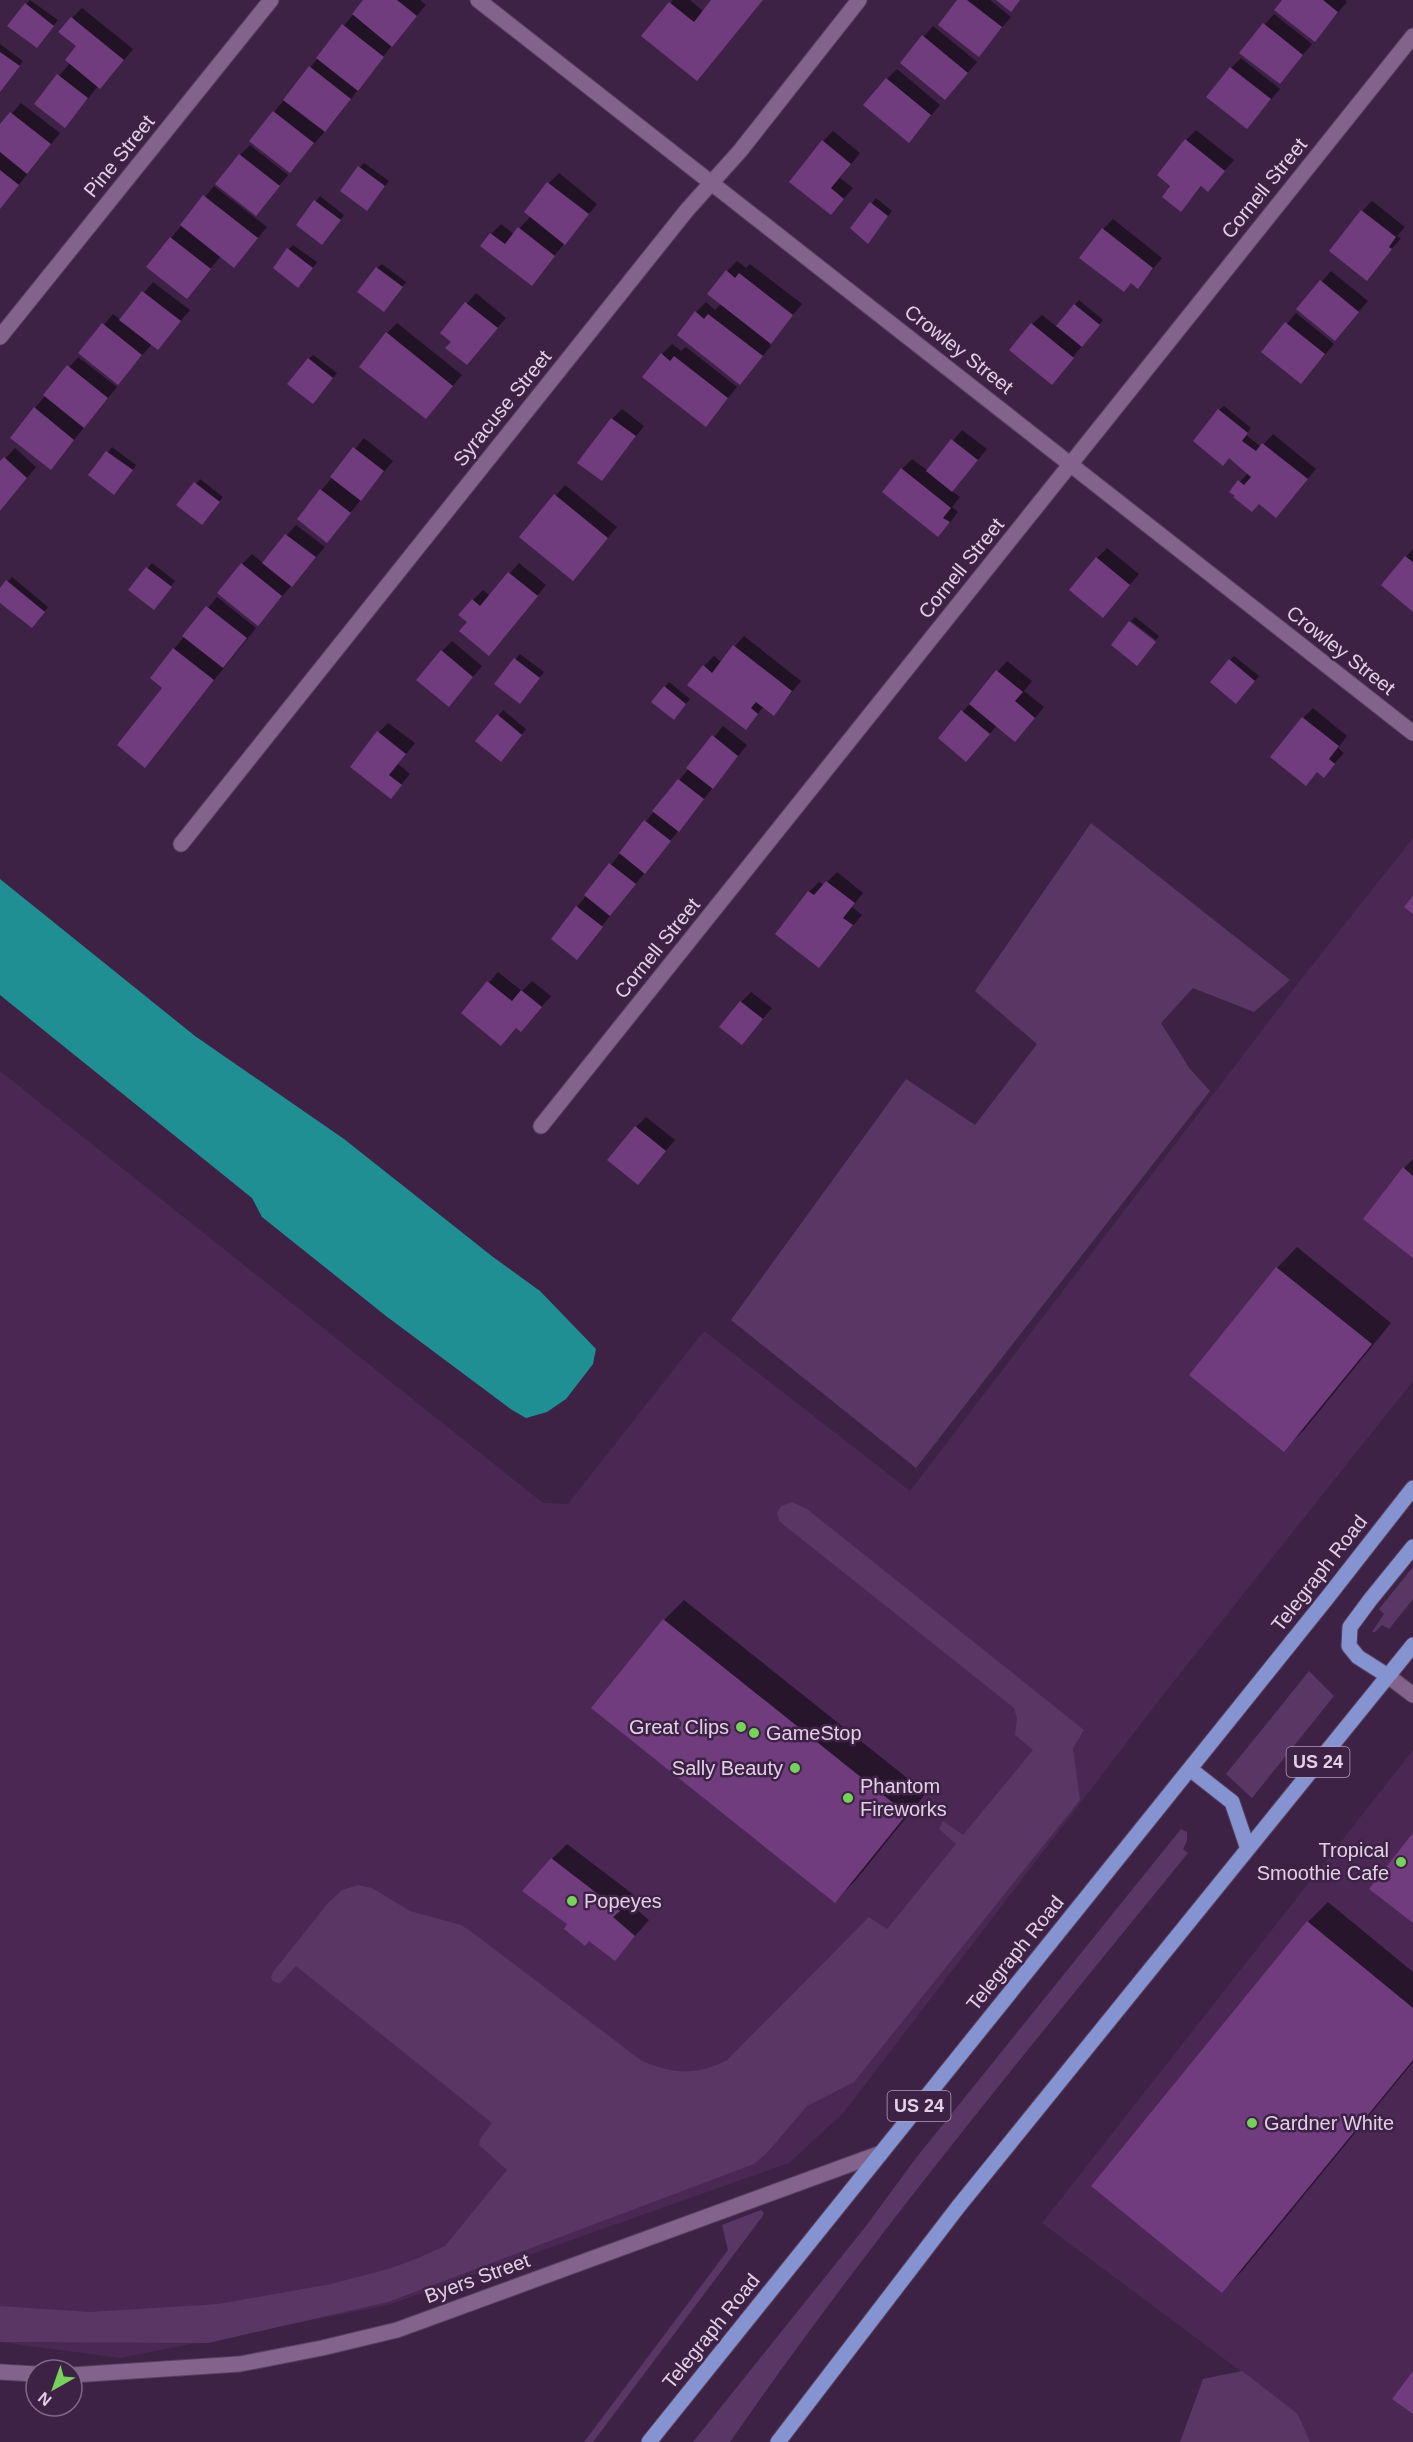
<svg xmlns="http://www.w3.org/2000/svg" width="1413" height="2442" viewBox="0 0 1413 2442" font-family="Arial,sans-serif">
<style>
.built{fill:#4a2853}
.green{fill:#5a3664}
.water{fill:#208f94}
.shadow{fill:#0007}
.building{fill:#703c7e}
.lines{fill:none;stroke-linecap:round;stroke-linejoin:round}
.minor-casing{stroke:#594160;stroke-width:17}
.major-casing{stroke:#594160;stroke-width:17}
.minor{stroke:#83638c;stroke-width:15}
.major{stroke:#8594d1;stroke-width:15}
.poi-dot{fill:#76d25a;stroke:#3e2246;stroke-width:2}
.labels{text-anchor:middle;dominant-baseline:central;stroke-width:5;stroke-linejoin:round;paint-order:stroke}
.shield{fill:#3e2246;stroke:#b19cb7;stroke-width:1.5}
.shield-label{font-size:18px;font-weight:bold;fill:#e2d0e7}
.street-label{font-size:20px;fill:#e2d0e7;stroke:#3e2246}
.poi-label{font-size:20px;fill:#e2d0e7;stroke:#3e2246;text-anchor:start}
</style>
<rect width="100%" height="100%" fill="#3e2246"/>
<path class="built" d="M1413,838v543l-247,310 -322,421 -55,51 -401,142 -268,53 -120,-16v-1271l543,432 25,1 136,-173 206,160 389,-509z
M1413,1750v692h-103l-12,-28 -256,-191z"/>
<path class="green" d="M1091,823l199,157 -36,32 -61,-24 -32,35 29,46 20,22 -294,377 -185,-148 175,-241 69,46 62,-81 -62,-53z
M792,1502l15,7 277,221 -11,18 7,52 -226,282 -47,24 -40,47 -13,11 -366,138 -180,41 -208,-1v-36l89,6 129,-8 113,-20 57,-15 28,-10 29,-13 62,-76 -28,-25 1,-6 12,-16 -196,-157 -17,18 -6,-3 -2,-4 2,-5 55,-69 14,-13 16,-5 14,3 38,23 51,14 8,5 173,131c32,13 55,15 85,-1l142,-143 18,12 69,-85 -17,-15 4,-8 20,14 70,-85 -18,-15 2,-16 -3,-11 -235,-187 -2,-8 4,-7z
M1413,1567v32l-24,30 -7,-4 -7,7h-3l12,-18 -5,-5z
M1309,1671l25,25 -82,102 -26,-24z
M1181,1829l6,3v9l-4,8 5,4c-157,193 -316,384 -458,589h-37l173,-216 50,-68z
M761,2210l3,3 -2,4 -169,225h-9l144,-192 -6,-25z
M1242,2371l56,43 12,28h-130l23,-63z"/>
<path class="water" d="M0,879l195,157 149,103 149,118 47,34 56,58 -3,15 -27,35 -19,13 -21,6 -14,-8 -126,-94 -124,-99 -10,-19 -252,-203z"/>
<path class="shadow" d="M30,0l28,20 -17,22 -15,-38z
M365,0h55l6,5 -34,40 -57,75 -45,51 -16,-59z
M673,0h17l14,12 9,-12h50l-66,79 -54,-43z
M959,0h31l21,17 -33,38z
M1284,0h61l2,2 -32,38z
M82,8l51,41 -23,28 -10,10 -2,-1 -24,30 -38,-13 34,-40 8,-17 -6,-28z
M1274,14l38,30 -32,38 -39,-30z
M933,26l44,36 -22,26 -53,-26z
M0,44l23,17 -23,27z
M1241,58l39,31 -33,38 -16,-59z
M897,69l43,36 -22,26 -31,-52z
M21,103l39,30 -60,75v-81z
M1196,130l38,30 -26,30 -6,-4 -21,24 -8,-25 13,-45z
M833,131l27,22 -20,25 13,10 -22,25 -8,-72z
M250,145l38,30 -32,39 -16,-59z
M364,163l25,18 -18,23 -11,-37z
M559,173l38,31 -66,80 -40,-50 10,-10 13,10 17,-18 18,-33z
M214,186l53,41 -33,39 -13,-10 -34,41 -39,-31z
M320,196l24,19 -17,23 -29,-14z
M876,198l16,13 -20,26 -20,-9z
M1372,201l33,26 -8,9 4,2 -34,40 -5,-67z
M1113,219l49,39 -24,29 -6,-5 -8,8 -21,-61z
M293,245l24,17 -14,19 -14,-32z
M737,261l9,7 4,-4 52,40 -33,39 2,3 -31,37 -44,-71 10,-10 9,8 7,-7 5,-32z
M382,264l24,18 -17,23 -12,-37z
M1331,271l37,30 -33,38 -37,-30z
M153,282l37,28 -32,38 -6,-4 -34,39 -38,-30 33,-39 8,6z
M476,293l30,25 -39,45 -14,-22 -11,-8z
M1079,300l24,20 -51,63 -20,-59 10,-9 15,12z
M1296,313l38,31 -33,38 -37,-30z
M397,323l65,52 -36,42 -39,-84z
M672,344l9,7 5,-4 51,40 -31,38 -44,-71z
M313,355l24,18 -24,29 -4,-43z
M78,357l39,30 -66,81 -16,-60z
M1224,406l27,22 -5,7 15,12 12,-13 43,35 -40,47 -17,-13 -28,-11 17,-19 -29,-63z
M622,409l22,17 -42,54 10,-61z
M962,430l25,19 -35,42 8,6 -8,10 6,5 -10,13 -46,-56 10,-10 16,12z
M364,438l29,23 -66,80 -28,-23z
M112,447l24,18 -17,24 -29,-14z
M15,448l21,19 -36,44v-47z
M200,479l23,18 -17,22 -27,-14z
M565,485l52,42 -44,52 -52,-42z
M296,525l29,22 -67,77 -16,-60 10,-10 11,9z
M1107,548l32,26 -36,42 -6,-58z
M1413,549v61l-7,-53z
M152,563l23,18 -17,22 -28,-14z
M519,563l27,22 -48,59 -29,-22 4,-22 10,-10 7,6z
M12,577l36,30 -12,15 -36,-21v-11z
M217,597l39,31 -111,138 29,-117z
M1135,617l24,19 -3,4 -25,-19z
M744,636l57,45 -27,33 -10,-8 -18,22 -42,-62 10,-10 7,6z
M452,641l30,25 -24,29 -16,-44z
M520,654l24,18 -20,25 -28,-13z
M1234,656l25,20 -18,22 -11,-38z
M1007,661l25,20 -8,10 20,16 -19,23 -10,10 -18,-15 -21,25 -36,-12z
M669,682l21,17 -12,14 -13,-26z
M1313,708l34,28 -9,12 6,5 -20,22 -21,-57z
M503,710l23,19 -21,26 -28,-14z
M388,723l27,20 -17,21 12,10 -19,23 -12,-65z
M723,726l24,19 -170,212v-50z
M837,872l26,21 -11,14 10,8 -43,51 -42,-32 32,-42 10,-10 5,3z
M498,972l24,19 10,-10 19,15 -30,34 -4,-3 -16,17 -38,-31z
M751,992l21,16 -30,35 -1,-41z
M646,1117l29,23 -37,43 -2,-56z
M1413,1159v97l-9,-88z
M1297,1247l94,76 -87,107 -20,20 -93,-75 86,-107z
M684,1600l242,193 -71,88 -20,20 -171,-281z
M567,1844l67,51 -6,7 21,18 -34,39 -46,-36 -17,-64z
M1328,1902l85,70v90l-171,209 -20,20 86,-369z"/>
<path class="building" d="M363,0h34l20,16 -25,31 -40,-33z
M711,0h52l-66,81 -56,-45 28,-34 25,20z
M957,0h10l35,27 -23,30 -41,-32z
M996,0h24l-9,12z
M1282,0h41l15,12 -23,30 -41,-32z
M25,3l29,23 -17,22 -30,-22z
M71,17l53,43 -24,29 -35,-29 11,-14 -18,-14z
M1263,23l40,32 -23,29 -41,-31z
M342,24l42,33 -26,34 -42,-33z
M922,35l46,38 -23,27 -45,-37z
M0,52l20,14 -20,26z
M309,66l42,33 -26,33 -42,-32z
M1230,67l41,32 -24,30 -41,-32z
M57,74l31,24 -23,30 -31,-24z
M886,78l45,37 -22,28 -46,-38z
M273,111l41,32 -24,30 -41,-32z
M10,112l41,32 -24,30 -27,-22v-28z
M1185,139l40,32 -17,21 -7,-6 -20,26 -19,-15 8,-11 -13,-11z
M822,140l29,24 -20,24 13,11 -13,16 -42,-33z
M239,154l41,32 -24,30 -41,-32z
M358,166l27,20 -18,25 -27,-20z
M0,170l19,15 -19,24z
M547,182l42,32 -24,31 -41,-33z
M203,195l55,43 -24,30 -54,-43z
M314,200l27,20 -19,25 -26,-20z
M870,202l18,14 -20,28 -18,-16z
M1361,210l35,27 -7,10 3,2 -25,32 -38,-30z
M518,227l37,29 -23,30 -52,-40 10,-13 15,11z
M1102,228l51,40 -15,21 -7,-6 -7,9 -45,-34z
M170,237l41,32 -24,30 -41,-32z
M287,248l26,20 -15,20 -25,-20z
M376,267l27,20 -19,25 -27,-20z
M726,270l9,8 4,-5 54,42 -22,29 -64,-50z
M1320,280l39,32 -24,29 -39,-32z
M142,291l39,30 -23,29 -39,-30z
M465,302l33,26 -31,37 -22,-17 6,-6 -11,-9z
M1074,304l26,21 -18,22 -26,-21z
M695,311l9,8 4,-5 55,42 -23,29 -63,-50z
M1285,322l40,32 -24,30 -40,-32z
M102,323l40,32 -24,30 -40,-32z
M1031,323l43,35 -22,27 -43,-35z
M386,332l67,54 -27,33 -67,-52z
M661,353l9,8 4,-5 54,42 -22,29 -64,-50z
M308,358l25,20 -20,26 -26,-20z
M67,365l41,33 -24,30 -41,-33z
M34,407l40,33 -23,30 -41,-32z
M1218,409l30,24 -6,8 14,10 6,-8 46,36 -32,39 -17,-14 -7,8 -19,-15 2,-1 -6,-4 9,-12 6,5 7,-8 -22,-19 -6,8 -30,-25z
M611,418l25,18 -34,45 -25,-18z
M951,439l27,21 -26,32 -26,-21z
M353,447l31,24 -23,30 -31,-24z
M106,451l27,19 -19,25 -26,-20z
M4,457l23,21 -27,33v-50z
M901,468l50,40 -8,10 7,4 -12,15 -56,-45z
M194,482l26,20 -18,23 -26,-20z
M320,489l31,24 -24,30 -30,-24z
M554,494l54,44 -35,43 -54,-44z
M285,534l31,23 -24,30 -30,-24z
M1405,556l8,6v50l-32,-27z
M1096,557l34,28 -27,33 -34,-28z
M241,563l41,33 -24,30 -41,-33z
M146,567l26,20 -18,23 -26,-20z
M508,572l30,24 -49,60 -30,-25 8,-9 -9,-7 14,-16 8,7z
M6,580l39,32 -13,16 -32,-25v-15z
M206,606l41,32 -24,30 -41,-32z
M1129,621l27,21 -19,24 -26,-21z
M733,645l59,46 -18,25 -18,-14 -5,6 7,6 -12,16 -59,-45 16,-20 9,8z
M173,648l41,32 -69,88 -28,-23 45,-57 -12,-10z
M441,650l32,27 -24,30 -33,-27z
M514,658l26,20 -20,26 -26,-20z
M1229,659l26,22 -19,23 -26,-22z
M996,670l27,22 -8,9 20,17 -20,24 -46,-38z
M664,686l22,18 -12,16 -23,-18z
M961,710l29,24 -24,28 -28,-24z
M497,714l25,21 -21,27 -26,-21z
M1302,717l37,29 -10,13 6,5 -11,14 -7,-6 -11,14 -36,-29z
M377,731l29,23 -17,21 13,10 -11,14 -41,-32z
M712,735l26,21 -25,33 -27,-21z
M678,779l26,20 -25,33 -27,-21z
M644,820l27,21 -26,33 -26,-21z
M609,863l27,21 -26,32 -26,-21z
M826,881l29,22 -12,15 10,7 -34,43 -44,-34 33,-43 6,4z
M1413,896v18l-9,-7z
M576,906l27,21 -26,33 -26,-21z
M487,981l25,20 9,-11 21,17 -21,25 -5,-4 -15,18 -40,-33z
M740,1001l23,18 -21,26 -23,-18z
M635,1126l31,25 -28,34 -31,-25z
M1403,1167l10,9v82l-50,-39z
M1276,1267l96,77 -88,108 -95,-77z
M663,1619l244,195 -72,89 -244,-195z
M1412,1834l1,2v87l-44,-34z
M551,1858l69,53 -7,6 22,19 -20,25 -26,-20 -4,5 -21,-17 3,-5 -45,-33z
M1307,1921l106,87v52l-191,233 -131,-107z
M1413,2371v43l-21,-15z"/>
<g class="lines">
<g class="minor-casing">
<path id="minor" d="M478,0l935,733
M0,337l271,-337
M181,844l506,-634 53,-59 119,-151
M541,1126l872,-1090
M1388,1676l25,19
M0,2372l36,2
M72,2375l168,-11 82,-16 75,-18 484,-177"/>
</g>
<g class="major-casing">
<path id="major" d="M1388,1676l-30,-19 -9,-11 1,-19 20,-27 43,-53
M1190,1769l42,33 16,47
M649,2442l678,-844 86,-110
M778,2442l180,-235 455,-562"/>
</g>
<use href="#minor" class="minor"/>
<use href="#major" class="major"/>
</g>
<g class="poi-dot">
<circle cx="741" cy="1727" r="6"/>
<circle cx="754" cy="1733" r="6"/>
<circle cx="795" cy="1768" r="6"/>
<circle cx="848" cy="1798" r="6"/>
<circle cx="1401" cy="1862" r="6"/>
<circle cx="572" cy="1901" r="6"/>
<circle cx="1252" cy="2123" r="6"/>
</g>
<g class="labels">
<g class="shield">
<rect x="1286.5" y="1747" width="63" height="30" rx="4.5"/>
<rect x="887.5" y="2091" width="63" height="30" rx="4.5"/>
</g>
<g class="shield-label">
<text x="1318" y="1762">US 24</text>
<text x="919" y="2106">US 24</text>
</g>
<g class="street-label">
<text transform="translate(119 156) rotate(-51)">Pine Street</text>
<text transform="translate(1264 188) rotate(-51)">Cornell Street</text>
<text transform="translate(959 349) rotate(38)">Crowley Street</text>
<text transform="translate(502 408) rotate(-51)">Syracuse Street</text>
<text transform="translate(961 568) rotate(-51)">Cornell Street</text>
<text transform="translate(1341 650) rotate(38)">Crowley Street</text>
<text transform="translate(657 948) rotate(-51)">Cornell Street</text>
<text transform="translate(1319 1573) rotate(-52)">Telegraph Road</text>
<text transform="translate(1015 1953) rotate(-51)">Telegraph Road</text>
<text transform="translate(477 2278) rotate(-20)">Byers Street</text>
<text transform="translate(711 2331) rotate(-51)">Telegraph Road</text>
</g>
<g class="poi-label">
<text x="729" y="1727" text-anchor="end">Great Clips</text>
<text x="766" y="1733">GameStop</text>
<text x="783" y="1768" text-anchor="end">Sally Beauty</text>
<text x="860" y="1786">Phantom<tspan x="860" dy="23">Fireworks</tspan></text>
<text x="1389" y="1850" text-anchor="end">Tropical<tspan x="1389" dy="23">Smoothie Cafe</tspan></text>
<text x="584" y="1901">Popeyes</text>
<text x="1264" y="2123">Gardner White</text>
</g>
</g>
<g transform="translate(54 2388) rotate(220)"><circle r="28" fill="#3e2246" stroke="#806886" stroke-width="1.5"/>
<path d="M0-4.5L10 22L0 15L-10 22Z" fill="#76d25a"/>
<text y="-9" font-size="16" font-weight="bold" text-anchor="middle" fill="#e2d0e7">N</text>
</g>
</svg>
